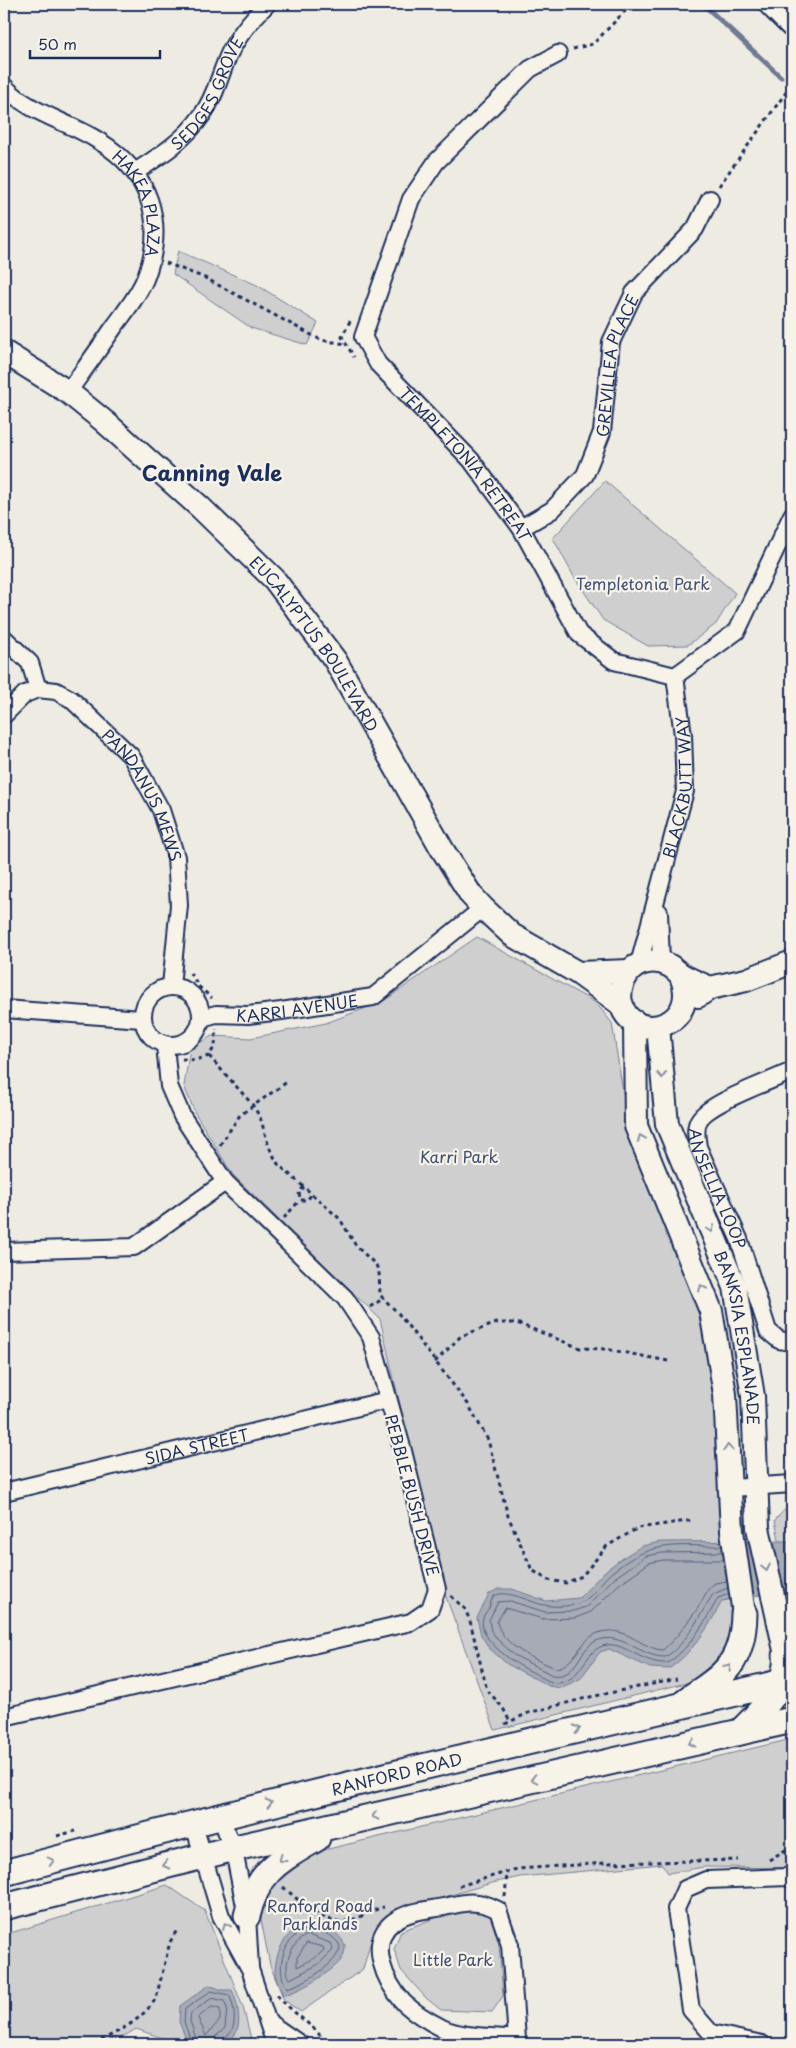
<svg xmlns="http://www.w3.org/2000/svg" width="796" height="2048" viewBox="0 0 796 2048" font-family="'Playpen Sans',sans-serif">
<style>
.green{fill:#cfcfcf;stroke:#757f96}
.water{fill:#a6abb5;stroke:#6e7992}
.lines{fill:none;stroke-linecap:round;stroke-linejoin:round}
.shore{stroke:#536181;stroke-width:1}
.stream{stroke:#6e7992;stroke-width:5}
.street-casing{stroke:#1b2f5e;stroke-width:20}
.secondary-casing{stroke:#1b2f5e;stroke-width:26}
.primary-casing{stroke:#1b2f5e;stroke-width:29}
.path{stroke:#1b2f5e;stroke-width:3;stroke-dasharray:4 4;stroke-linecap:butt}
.street{stroke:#f7f3e8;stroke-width:16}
.secondary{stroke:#f7f3e8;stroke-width:22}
.primary{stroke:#f7f3e8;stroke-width:25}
.oneway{stroke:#8991a3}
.labels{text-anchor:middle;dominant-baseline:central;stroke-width:4.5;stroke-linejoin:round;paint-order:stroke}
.street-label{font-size:16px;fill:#1b2f5e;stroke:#f7f3e8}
.park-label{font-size:16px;fill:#3f4f75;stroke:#f7f3e8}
.district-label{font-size:21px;font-weight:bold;fill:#1b2f5e;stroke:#f7f3e8}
</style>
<rect width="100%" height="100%" fill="#eeebe2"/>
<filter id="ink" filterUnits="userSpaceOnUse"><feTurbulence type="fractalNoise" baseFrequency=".02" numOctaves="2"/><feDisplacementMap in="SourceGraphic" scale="10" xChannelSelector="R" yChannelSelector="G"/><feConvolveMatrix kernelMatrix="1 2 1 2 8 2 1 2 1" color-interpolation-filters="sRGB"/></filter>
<g filter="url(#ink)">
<path class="green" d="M178,251l79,34 61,38 -11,22 -56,-17 -78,-54z
M605,481l130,112 -19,31 -28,21 -40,1 -45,-26 -30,-45 -20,-37z
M477,937l119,66 16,20 17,107 72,168 21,99 12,230c-10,23 -21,42 -44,55l-195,48 -52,-141 -63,-270 -147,-144 -38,-62 -11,-27 6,-38 22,-12 39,2 75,-15 56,-21z
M792,1502v104l-17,-86z
M792,1739v129l-88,-1 -36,6 -6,-9 -142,13 -28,6 -93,27 -18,12 -11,22 -7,25 -62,43 -17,-12 -14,-35 -9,-45 4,-28 14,-23 28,-15z
M167,1885l38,26 38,96 8,32 -8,5h-63l-44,-15 -25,15h-107v-109z
M461,1908l28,2 10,35 4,51 -11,16 -51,-2 -15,-12 -25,-28 -7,-21 7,-18z"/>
<path class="water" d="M792,1538v52l-70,11c-13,26 -29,51 -53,68l-19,-1 -41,-19 -9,3 -20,27 -20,9 -11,-2 -42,-22 -18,-16 -8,-13 -4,-17 12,-24 9,-5h14l34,12 33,-3 26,-27 17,-13 20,-12 18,-4 130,-1z
M308,1924c16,2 30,6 37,21 0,6 -1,10 -4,15 -9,12 -44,33 -58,35 -2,-7 -8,-16 -8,-22 0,-22 12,-45 33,-49z
M209,1985l13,5h10c7,16 14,46 -9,54 -9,3 -25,0 -35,0l-9,-22 1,-16z"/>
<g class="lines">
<path class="shore" d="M722,1546c-49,0 -71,-6 -111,27 -10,8 -17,23 -29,29 -9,5 -28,5 -38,3 -12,-2 -41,-18 -51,-8 -2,3 -3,8 -4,11 -2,3 -5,6 -6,10 -7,22 35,48 51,55 7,4 16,10 24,10 25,-2 26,-35 49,-38 17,-3 37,20 61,18 23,-16 37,-41 50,-65l11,-4
M722,1552l-60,1 -16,3 -33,23 -27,28 -13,4 -28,1 -35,-11 -12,1 -9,18 2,11 7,9 16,15 38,20c25,5 26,-26 44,-34 25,-11 45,17 70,16 22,-15 33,-41 47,-63l15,-6
M724,1560h-61l-14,3 -31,22 -27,27 -16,6 -32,1 -38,-11 -8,14c6,25 38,37 58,46 23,-2 24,-35 52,-37 21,-2 36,18 56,19l14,-14 19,-25 13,-23 6,-5 12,-2
M309,1929c12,2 25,5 31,17 -1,18 -37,38 -53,42 -13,-19 -3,-55 22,-59z
M308,1935l22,8 3,7 -14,14 -29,15c-9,-13 3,-40 18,-44z
M307,1943l16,4 1,3 -9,8 -18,9v-9z
M212,2007l8,2v11l-14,16 -8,-18z
M192,2044l-8,-22 1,-13 26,-18 18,4c5,10 8,26 2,37 -4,5 -9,5 -11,12
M198,2044l-8,-23 1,-8 21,-15 12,3 3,7 -2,20 -9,8 -2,8"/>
<path class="stream" d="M703,4l78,73"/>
<g class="street-casing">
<g id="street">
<path id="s1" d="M558,54l-28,15 -94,93 -25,37 -48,138 15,27 93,96 50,68 58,106 35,27 61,15 62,-45 55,-116"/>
<path id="s2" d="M4,86c26,28 64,35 95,55 51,31 68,82 46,138 -7,17 -20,33 -31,48 -15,22 -31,44 -46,65"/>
<path id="s3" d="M135,172c25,-16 50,-32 67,-57 14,-19 18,-42 28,-63 9,-18 23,-34 37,-48"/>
<path id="s4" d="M521,528l31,-18 33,-35 17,-43 9,-90 23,-49 61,-64 15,-30"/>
<path d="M4,638l26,25 8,26"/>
<path id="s5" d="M4,715l21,-21 13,-5 18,2 15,8 60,57 30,54 15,47 3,48 -8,81"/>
<path d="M659,912l2,50"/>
<path id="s6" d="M639,964l46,-173 -2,-56 -8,-59"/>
<circle cx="172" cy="1016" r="29"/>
<path d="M4,1009l138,10"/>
<path id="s7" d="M202,1018l14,-4 32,1 33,-4 92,-14 110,-89"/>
<path id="s8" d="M792,1071c-20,10 -83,31 -93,49 -5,9 -2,18 -1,27l41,92 29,92 11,9 13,2"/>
<path d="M4,1251l130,-4 91,-65"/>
<path d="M731,1488l61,-4"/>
<path id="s9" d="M4,1492l384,-92"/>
<path d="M4,1717l407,-95 19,-13 7,-20 -34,-138 -32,-114 -26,-39 -120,-116 -43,-66 -13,-30 -4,-41"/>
<path d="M221,1815l15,46 11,55 3,51"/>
<path d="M193,1822l28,94 29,53 25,75"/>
<path d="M268,2022l32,22"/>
<path d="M517,2039c-24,-3 -53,-1 -75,-11 -12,-6 -28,-16 -38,-25 -18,-20 -38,-60 -11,-81 15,-11 33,-12 51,-15 21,-5 34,-8 54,3l12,35 7,94 1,5"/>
<path d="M762,2044l-51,-11 -20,-23 -15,-101 9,-20 21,-9 82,-3 4,3"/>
</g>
</g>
<g class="secondary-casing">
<g id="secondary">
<path id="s10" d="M4,352l64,40 37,30 96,86 73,71 61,81 107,189 29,46 12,13 29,27 66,38 44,32"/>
<path d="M578,973l51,-2"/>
<path d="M680,974c24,51 -46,73 -59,30 -2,-10 0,-20 6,-29 9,-14 29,-17 43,-9 5,3 8,7 12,9 9,5 19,9 28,13"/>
<path d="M698,996l12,-8 36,-8 46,-18"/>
<path d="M635,1022l1,104 75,185 14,83 7,137 12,83"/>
<path id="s11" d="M658,1027l9,97 68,163 18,109 5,132 28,127"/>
</g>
</g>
<g class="primary-casing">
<g id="primary">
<path d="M772,4l20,20"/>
<path d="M688,1699c38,-24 55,-38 56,-85"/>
<path d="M740,1732c18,-17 50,-49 46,-77"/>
<path id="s12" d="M4,1873c261,-70 524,-132 788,-193"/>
<path d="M4,1907l227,-58 561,-129"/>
<path d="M247,1916c11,-46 32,-55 70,-78"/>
</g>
</g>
<path class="path" d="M573,49l20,-5 39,-40
M719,186l73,-102
M166,263l39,15 116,62 25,4
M350,321l-8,16 12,20
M190,973l8,13 14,12
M209,1056l43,48 8,13 9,30 9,17 62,55 16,27 20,19 3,7 1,23 18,18 70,91 20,36 20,76 24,54 16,10 18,3 16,-7 25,-30 31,-18 56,-8
M182,1059l13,1 14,-4 6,-10 1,-17
M220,1145l20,-30 47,-33
M304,1187l-5,5 1,8h7l5,-6
M284,1218l16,-18
M370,1307l14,-9
M435,1362l26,-26 36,-13h20l63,25 26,1 62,12
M451,1596l14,13 5,12 17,69 16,18 7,14
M505,1724l23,-11 62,-16 87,-18
M57,1836l18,-5
M769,1860l23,-14
M459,1886l58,-17 89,-6 132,-3
M283,1887c16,13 40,38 64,34 12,-2 24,-11 37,-14
M505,1897l2,-24
M277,1995c15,18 36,29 50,49
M94,2044c23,-12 48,-23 62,-46l14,-56 7,-12"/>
<use href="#street" class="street"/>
<use href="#secondary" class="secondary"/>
<use href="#primary" class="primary"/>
</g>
<defs><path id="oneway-chevron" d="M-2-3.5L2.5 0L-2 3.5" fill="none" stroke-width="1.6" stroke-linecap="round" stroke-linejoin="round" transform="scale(1.25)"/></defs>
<g class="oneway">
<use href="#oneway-chevron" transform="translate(662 1075) rotate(85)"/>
<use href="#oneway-chevron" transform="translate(641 1138) rotate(-112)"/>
<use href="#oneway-chevron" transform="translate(711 1229) rotate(67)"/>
<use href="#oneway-chevron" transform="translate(702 1288) rotate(-112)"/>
<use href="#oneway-chevron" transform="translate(728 1448) rotate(-94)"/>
<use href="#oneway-chevron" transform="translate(766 1568) rotate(78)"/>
<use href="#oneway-chevron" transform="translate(728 1667) rotate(-49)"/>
<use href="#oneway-chevron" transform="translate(577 1729) rotate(-13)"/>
<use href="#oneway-chevron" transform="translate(692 1743) rotate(167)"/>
<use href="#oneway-chevron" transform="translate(534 1779) rotate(167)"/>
<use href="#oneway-chevron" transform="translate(269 1803) rotate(-14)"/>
<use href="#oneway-chevron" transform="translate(375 1816) rotate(167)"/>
<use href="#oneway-chevron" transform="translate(282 1859) rotate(144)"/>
<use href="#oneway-chevron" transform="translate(51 1861) rotate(-15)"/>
<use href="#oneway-chevron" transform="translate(166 1865) rotate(166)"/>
<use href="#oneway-chevron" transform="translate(226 1926) rotate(-115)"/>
</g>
</g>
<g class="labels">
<g class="street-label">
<text stroke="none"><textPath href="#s3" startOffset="110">SEDGES GROVE</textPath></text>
<text stroke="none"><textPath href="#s2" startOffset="189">HAKEA PLAZA</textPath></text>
<text stroke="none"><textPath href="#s4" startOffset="199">GREVILLEA PLACE</textPath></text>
<text stroke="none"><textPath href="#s1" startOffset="519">TEMPLETONIA RETREAT</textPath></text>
<text stroke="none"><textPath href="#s10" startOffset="430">EUCALYPTUS BOULEVARD</textPath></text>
<text stroke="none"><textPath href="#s6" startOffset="182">BLACKBUTT WAY</textPath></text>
<text stroke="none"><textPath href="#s5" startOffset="201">PANDANUS MEWS</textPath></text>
<text stroke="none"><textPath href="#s7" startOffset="96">KARRI AVENUE</textPath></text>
<text stroke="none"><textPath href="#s8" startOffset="179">ANSELLIA LOOP</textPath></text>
<text stroke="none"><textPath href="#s11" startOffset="324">BANKSIA ESPLANADE</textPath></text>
<text stroke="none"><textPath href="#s9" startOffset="198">SIDA STREET</textPath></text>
<text transform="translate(413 1495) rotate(75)">PEBBLE BUSH DRIVE</text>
<text stroke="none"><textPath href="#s12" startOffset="405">RANFORD ROAD</textPath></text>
</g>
<g class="park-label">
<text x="643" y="583">Templetonia Park</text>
<text x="459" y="1156">Karri Park</text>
<text x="320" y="1905">Ranford Road<tspan x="320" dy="18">Parklands</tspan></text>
<text x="453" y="1959">Little Park</text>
</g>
<g class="district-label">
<text x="212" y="472">Canning Vale</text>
</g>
</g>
<rect width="796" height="2048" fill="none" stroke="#f7f3e8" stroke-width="20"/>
<rect x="10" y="10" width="776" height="2028" fill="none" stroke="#1b2f5e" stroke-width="2" filter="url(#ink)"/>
<path d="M30 50v8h130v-8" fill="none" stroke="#1b2f5e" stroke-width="2.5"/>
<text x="38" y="50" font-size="15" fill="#1b2f5e" stroke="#f7f3e8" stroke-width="4" paint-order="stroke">50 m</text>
</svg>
